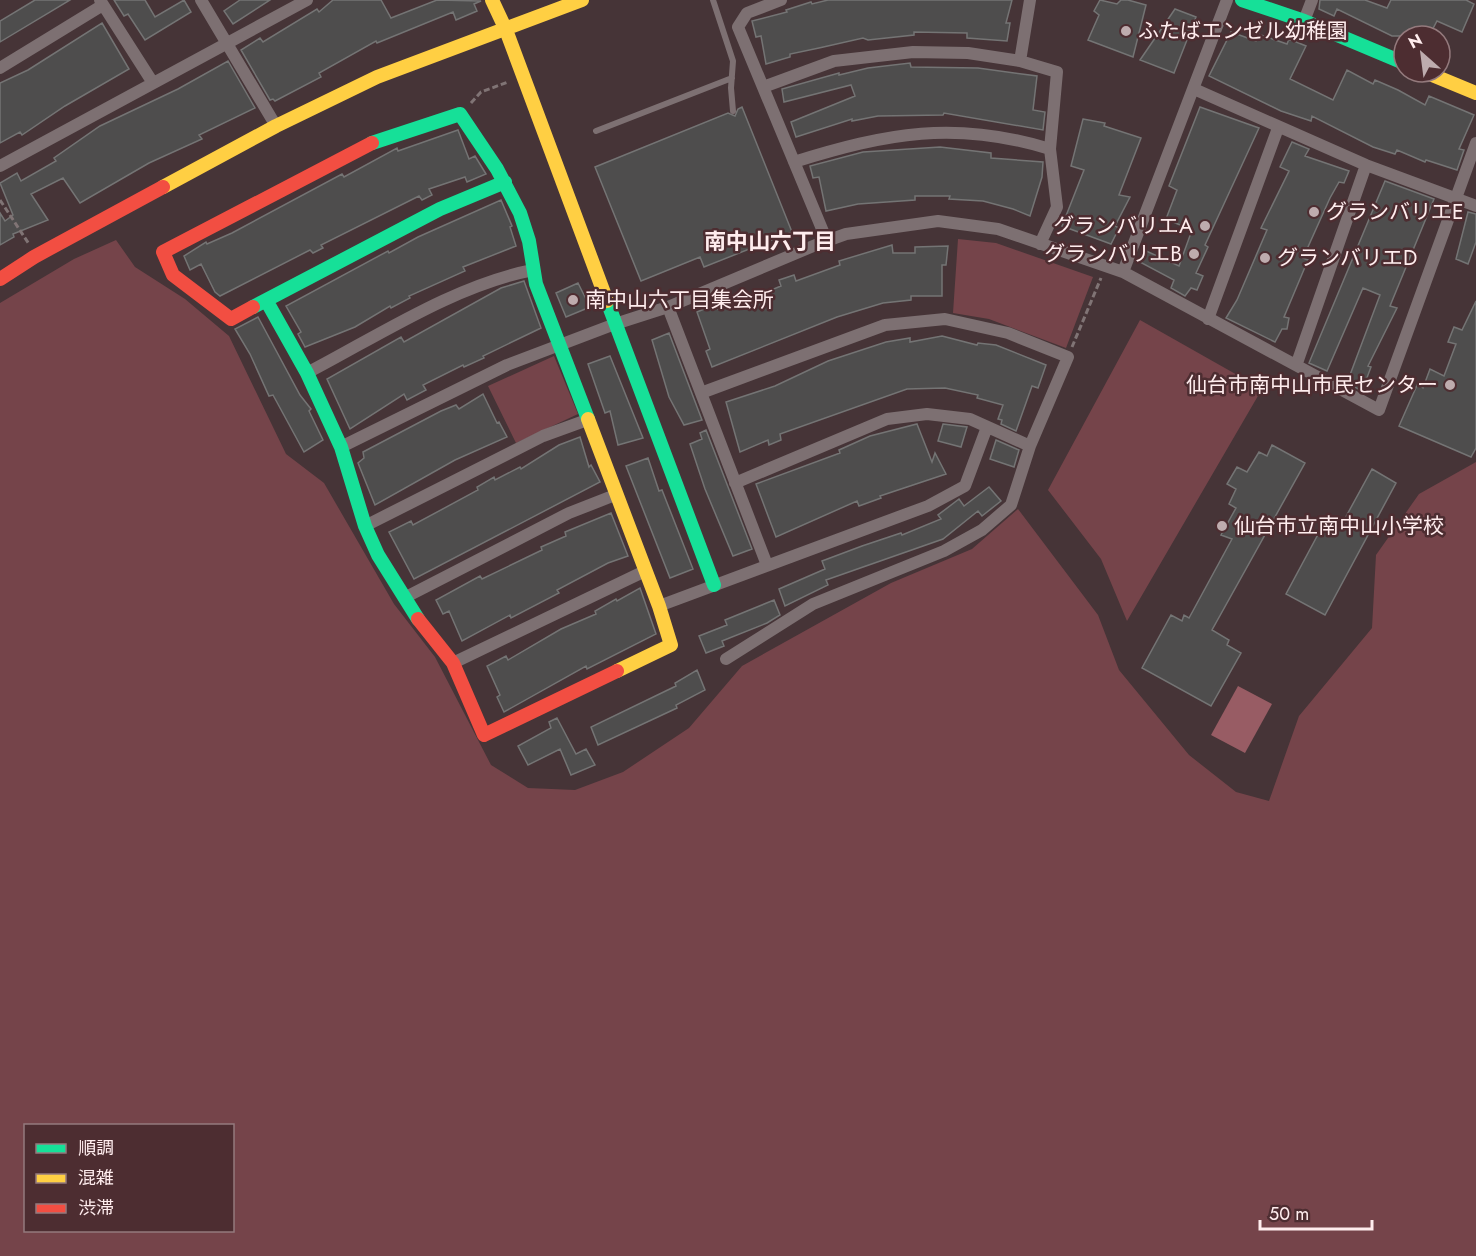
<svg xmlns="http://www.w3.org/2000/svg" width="1476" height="1256" viewBox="0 0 1476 1256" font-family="Jost,'Noto Sans JP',sans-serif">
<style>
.green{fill:#75444a;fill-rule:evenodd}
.water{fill:#985c64}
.building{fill:#4e4d4d;stroke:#747474;stroke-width:1.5}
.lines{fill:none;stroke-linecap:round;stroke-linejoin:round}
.path{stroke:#807475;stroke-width:3;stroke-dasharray:6 3;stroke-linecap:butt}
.lane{stroke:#7d7072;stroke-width:6}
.street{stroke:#7d7072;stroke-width:12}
.fast{stroke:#16e098;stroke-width:14}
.slow{stroke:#ffcf43;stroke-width:14}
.jam{stroke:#f24e42;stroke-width:14}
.poi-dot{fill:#beacae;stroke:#4d2d31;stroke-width:2}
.labels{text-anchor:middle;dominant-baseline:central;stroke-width:5;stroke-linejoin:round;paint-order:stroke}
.poi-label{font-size:21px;fill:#ffedee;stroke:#4d2d31;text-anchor:start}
.neighbourhood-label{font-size:22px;font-weight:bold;fill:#ffedee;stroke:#4d2d31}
</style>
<rect width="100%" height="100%" fill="#463437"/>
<path class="green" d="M958,239l38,4 97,34 -27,71 -77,-29 -36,-6z
M116,240l19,27 50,32 44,37 57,118 38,29 70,121 41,53 56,108 37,23 47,2 48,-18 66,-44 53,-62 149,-83 81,-34 46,-40 80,106 21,55 70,85 47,37 33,9 30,-85 73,-88 4,-73 43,-61 57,-32v794h-1476v-953l74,-44zM26,1126h206v104h-206z
M1140,320l122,69 -135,232 -26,-62 -53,-69z
M554,356l24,58 -62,29 -28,-57z"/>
<path class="water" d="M1238,686l34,18 -27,49 -34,-18z"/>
<path class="building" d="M35,0h35l-70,42v-21z
M114,0h31l10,17 29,-17 7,12 -46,28 -17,-26 -4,2z
M240,0h30l-37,24 -9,-13z
M333,0h48l10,18 46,-18 44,1 -7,3 3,7 -21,9 -3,-8 -76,31 -1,-2 -57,32 2,4 -46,24 -2,-2 -3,1 -29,-50 19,-12 3,4 54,-33 2,3z
M828,0h184l-6,23h4l-3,18 -40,-3v-5l-53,-1v3l-46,5 -5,-2 -44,10 -29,6v3l-24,7 -5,-28 -5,1 -4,-16 35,-9 -1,-2 25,-8 1,2z
M1100,0l17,4 4,-4h7l18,5 -13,52 -45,-17 11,-25 -5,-4z
M1320,0h45l22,8 4,-8h75l8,4 -12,28 -25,-11 -8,15h-37l-55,-27 -3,7 -15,-7z
M1175,9l21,8 -22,56 -34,-13z
M102,23l27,46 -64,37 -43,29 -2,-3 -20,11v-60l28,-13z
M1231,32l25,9 2,-7 29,10 2,-5 17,7 -16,33 43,21 14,-30 26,14 2,-4 23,10 27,15 4,-9 45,19 -15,34 5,1 -7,20 -31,-10 -1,2 -28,-12 -2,4 -22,-7 -61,-31 -1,5 -30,-10 -72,-35z
M228,61l27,47 -56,27 3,4 -53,24 -69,40 -17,-25 -32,16 17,26 -35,14 1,3 -14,8v-32l5,8 8,-6 -13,-32 17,-10 4,8 35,-20 -2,-3 46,-32 78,-37z
M910,63l1,4 67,1 59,8 -4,34 12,2 -2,18 -99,-17 -1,2 -65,1 -26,5v-2l-56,18 -5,-15 64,-26 -4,-11 -67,17 -2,-13 57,-16v2l29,-7z
M742,107l50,125 -88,35 -4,-10 -59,24 -46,-114 133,-54 7,3 3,-7z
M1200,107l59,21 -54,117 3,2 -12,26 7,3 -6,14 -6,-2 -6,8 -14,-8 3,-8 -36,-19 6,-11 35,16 13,-36 -26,-11 11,-29 -8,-4z
M1083,119l22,4 -1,3 37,12 -22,57 11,2 -15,29 4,2 -8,16 -49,-18 22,-56 -13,-4z
M458,130l11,29 6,-3 11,18 -19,8 -2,-5 -36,12 3,6 -10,5 -3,-4 -98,49 2,3 -10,5 -3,-3 -90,46 -5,-4 -14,-28 -11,6 -6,-14 22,-14 1,2 25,-11 110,-59 2,3 53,-29 1,3z
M1292,142l17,7 -4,7 44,15 -5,12 -5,-1 -9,16 -27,60 5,2 -24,57 5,1 -2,11h-5l-7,13 -49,-24 11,-18 30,-70 -6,-2 28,-57 -9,-4z
M940,147l51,6v5l52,4 -1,15 -12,39 -17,-7 -30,-8 -34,-2 1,-3h-35v4l-57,4 -32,7 -7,-34 -6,1 -3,-12 53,-14z
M1385,181l49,18 -44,107 7,2 -29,58 3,1 -9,24 -15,-8 33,-88 -17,-7 -36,83 -18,-8z
M501,200l11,26 -2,1 6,19 -53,21 2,4 -56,25 1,2 -19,10 -1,-2 -35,21 -50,20 -7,-13 3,-2 -15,-26 102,-55 1,2 29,-16z
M1468,212l8,2v28l-8,22 -12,-5z
M892,245l1,8h22v-6l33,-1 -2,19h-4v31h-31v4l-28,3 -46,14 -125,50 -6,-16 4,-2 -13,-37 19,-8 2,5 18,-8 1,3 44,-18 -2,-6 15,-5 2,6 44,-16 -1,-4z
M524,281l17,47 -58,28 1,2 -20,9 -1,-2 -40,20 3,5 -19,10 -3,-6 -54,35 -23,-50 74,-42 3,5 97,-54z
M578,283l12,24 -24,10 -10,-24z
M1476,301v147l-5,9 -72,-31 19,-43 5,5 7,-19 14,7 12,-32 -8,-2 6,-15 8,3z
M258,317l42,78 11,14 -2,2 14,29 -19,12 -31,-57 -4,1 -19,-42 -15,-25z
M669,333l33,87 -18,5 -15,-28 -17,-57z
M942,336l35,9 1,-2 18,2 50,20 -8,23 -6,-2 -16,45 -15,-7 1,-4 -4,-1 5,-14 -26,-7 1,-3 -33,-7 -38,1 -127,45 1,6 -12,5 -1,-5 -28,12 -14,-50 49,-16 53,-25 58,-19 24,-4v4z
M610,356l33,82 -25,7 -8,-34 -5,2 -17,-49z
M483,394l14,29 2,-1 8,15 -52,23 -80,45 -17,-42 6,-5 -1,-6 78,-41 15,-6 3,4z
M917,424l15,38 3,-9 11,21 -66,22 1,2 -22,8 -2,-5 -81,36 -20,-53 84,-31 -1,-3 31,-14z
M943,424l24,3 -6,20 -23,-6z
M706,430l46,119 -19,7 -28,-67 -15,-45 12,-5 -2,-6z
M580,437l9,30 2,-2 9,17 -186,97 -25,-47 22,-11 2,4 65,-35 -1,-3 17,-10 1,3 25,-13 1,2 38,-24z
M996,440l23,10 -5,17 -24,-8z
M1272,445l33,18 -93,167 17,10 -2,5 14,8 -30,53 -69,-38 29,-53 11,6 2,-6 5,3 43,-79 -11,-4 15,-27 -7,-4 7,-15 -9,-5 10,-17 10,5 12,-20 8,4z
M648,458l11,33 3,-1 31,79 -23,9 -44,-112z
M1372,469l24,14 -71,132 -39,-21 43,-80 14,8z
M989,487l12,14 -19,15 -4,-5 -35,28 -117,41 2,5 -43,21 -6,-17 46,-20 -3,-8 40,-15 39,-13 1,2 39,-16 -3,-4 21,-16 5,7z
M611,513l17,43 -20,7 -51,27 2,3 -48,25 -1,-3 -48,26 -13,-30 -6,3 -7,-14 44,-24 2,3 60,-29 -1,-3 25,-11 -1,-4z
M640,588l16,46 -69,35 -1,-3 -82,46 -7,-15 3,-2 -13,-29 19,-10 2,4 53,-31 35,-15 -1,-3 21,-12 1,2z
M774,600l6,15 -13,8 -45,18 2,5 -18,7 -7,-17 28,-11 -2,-5z
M697,670l8,20 -29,15 1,3 -79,37 -7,-18 85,-41 -1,-3z
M557,718l19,36 10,-5 9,16 -24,10 -11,-26 -32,16 -10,-19 33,-18 -2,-6z"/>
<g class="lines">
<path class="path" d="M471,103l10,-11 27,-10
M0,200l29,44
M1072,347l29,-69"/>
<path class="lane" d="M713,0l20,61 -2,27 2,23
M596,131l136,-53"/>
<path class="street" d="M100,0l53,83
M201,0l75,126
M781,0l-34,13 -9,14 89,214
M1304,21l8,-21
M1020,61l10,-61
M0,68l103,-63
M763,87l71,-26 79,-9 55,1 52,8 37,11 -7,77 7,58 -17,37
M1194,89l172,76 110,41
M794,162c93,-29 161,-42 256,-13
M0,166l307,-166
M1123,272l104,-272
M668,307l99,258
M1208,319l70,-191
M1297,363l69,-198
M307,373c71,-37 148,-88 226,-103
M701,393l184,-68 60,-6 63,14 60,24 -38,89 -19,59 -29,25 -38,21 -131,53 -87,55
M341,447l166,-82 108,-41 53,-17 150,-63 28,-10 92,-13 60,8 125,43 256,138 97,-267
M735,483l152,-64 40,-5 43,5 60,27
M365,526l178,-90 44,-16
M404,598l165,-85 46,-18
M659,606l269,-100 37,-20 22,-59
M453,663l192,-92"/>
<path class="fast" d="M1242,0l62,21 100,42
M372,143l88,-29 37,55 23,44 9,28 7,43 52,135
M266,300l41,73 34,74 24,79 13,29 40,64
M607,301l107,284
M253,307l187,-98 65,-27"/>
<path class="slow" d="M492,0l14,30 101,271
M1425,72l51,21
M163,187l113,-61 101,-49 205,-77
M588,419l71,187 12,39 -54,26"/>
<path class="jam" d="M0,279l34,-22 129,-70
M253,307l-22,12 -58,-44 -10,-23 209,-109
M418,619l35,44 31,72 133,-64"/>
</g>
<g class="poi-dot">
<circle cx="1126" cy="31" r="6"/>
<circle cx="1314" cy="212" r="6"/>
<circle cx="1205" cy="226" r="6"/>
<circle cx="1194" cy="254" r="6"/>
<circle cx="1265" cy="258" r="6"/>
<circle cx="573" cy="300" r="6"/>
<circle cx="1450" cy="385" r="6"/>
<circle cx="1222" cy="526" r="6"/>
</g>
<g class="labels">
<g class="poi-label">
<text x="1138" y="31">ふたばエンゼル幼稚園</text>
<text x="1326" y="212">グランバリエE</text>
<text x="1193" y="226" text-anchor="end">グランバリエA</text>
<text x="1182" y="254" text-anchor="end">グランバリエB</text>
<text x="1277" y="258">グランバリエD</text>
<text x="585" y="300">南中山六丁目集会所</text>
<text x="1438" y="385" text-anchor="end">仙台市南中山市民センター</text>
<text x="1234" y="526">仙台市立南中山小学校</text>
</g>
<g class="neighbourhood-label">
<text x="770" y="241">南中山六丁目</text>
</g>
</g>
<rect x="24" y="1124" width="210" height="108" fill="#4d2d31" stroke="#947a7d" stroke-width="1.5"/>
<rect x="36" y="1144" width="30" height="9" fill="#16e098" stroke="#947a7d" stroke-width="1.5"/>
<text x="78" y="1154" font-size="18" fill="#ffedee">順調</text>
<rect x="36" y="1174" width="30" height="9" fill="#ffcf43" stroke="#947a7d" stroke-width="1.5"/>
<text x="78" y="1184" font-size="18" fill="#ffedee">混雑</text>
<rect x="36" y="1204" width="30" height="9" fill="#f24e42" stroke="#947a7d" stroke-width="1.5"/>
<text x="78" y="1214" font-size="18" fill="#ffedee">渋滞</text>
<g transform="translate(1422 54) rotate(332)"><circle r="28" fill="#4d2d31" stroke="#947a7d" stroke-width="1.5"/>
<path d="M0-4.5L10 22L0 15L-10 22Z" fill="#beacae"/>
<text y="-9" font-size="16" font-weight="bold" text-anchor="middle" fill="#ffedee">N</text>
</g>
<path d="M1260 1220v9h112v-9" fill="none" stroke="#ffedee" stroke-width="3"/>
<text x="1269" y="1220" font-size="18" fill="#ffedee" stroke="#4d2d31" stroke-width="4.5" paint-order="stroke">50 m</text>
</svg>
